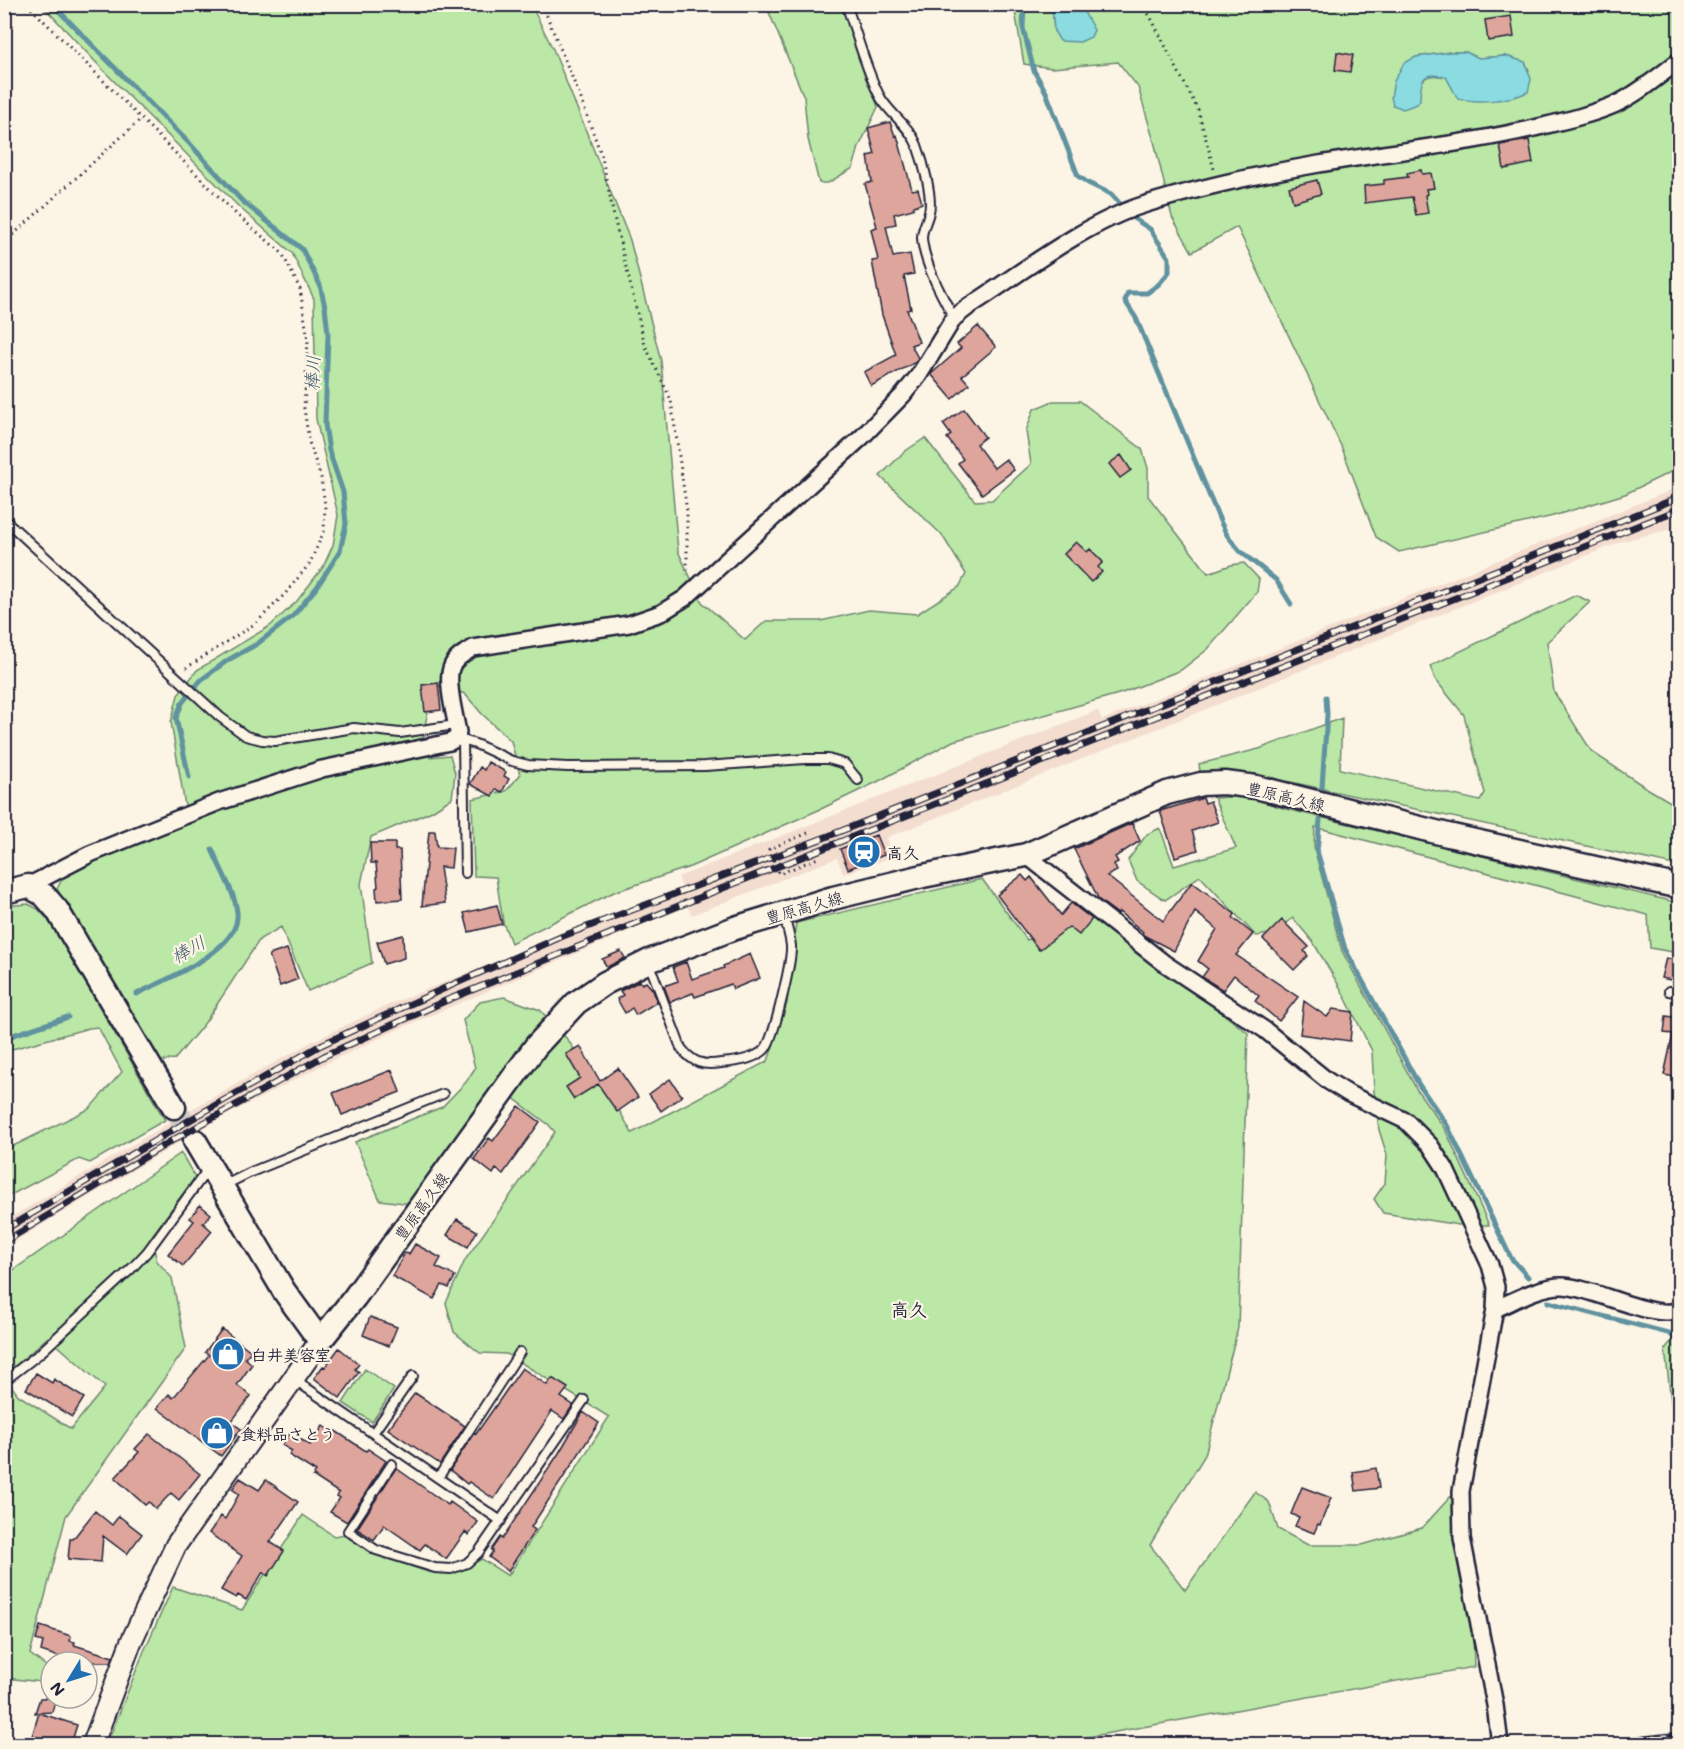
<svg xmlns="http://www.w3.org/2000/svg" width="1684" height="1749" viewBox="0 0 1684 1749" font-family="Mali,'Klee One',sans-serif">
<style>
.built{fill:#f3ddcf}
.green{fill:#bbe8a6;stroke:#6e8570;stroke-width:1.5;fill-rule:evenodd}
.water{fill:#8adce1;stroke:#60929f;stroke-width:1.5}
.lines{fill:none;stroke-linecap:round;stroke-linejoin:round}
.stream{stroke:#60929f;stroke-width:5}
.building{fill:#dea59c;stroke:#22223b;stroke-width:1.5}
.secondary-tunnel{stroke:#d0cbc3;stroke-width:22;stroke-dasharray:22 11;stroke-linecap:butt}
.service-casing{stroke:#22223b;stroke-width:12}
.minor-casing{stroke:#22223b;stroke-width:20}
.tertiary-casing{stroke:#22223b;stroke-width:24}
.secondary-casing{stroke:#22223b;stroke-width:27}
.path{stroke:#22223b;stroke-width:3;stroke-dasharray:1.5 4.5;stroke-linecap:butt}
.service{stroke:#fcf5e5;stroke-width:8}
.minor{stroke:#fcf5e5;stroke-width:15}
.tertiary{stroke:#fcf5e5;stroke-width:20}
.secondary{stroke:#fcf5e5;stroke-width:22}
.rail-casing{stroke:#22223b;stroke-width:7}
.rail{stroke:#fcf5e5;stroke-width:4.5;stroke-dasharray:14;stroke-linecap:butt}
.path-bridge{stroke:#22223b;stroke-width:3;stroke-dasharray:1.5 4.5;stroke-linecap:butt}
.labels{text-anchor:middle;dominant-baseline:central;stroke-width:4.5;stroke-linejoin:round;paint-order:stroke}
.street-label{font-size:16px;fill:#22223b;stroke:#fcf5e5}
.poi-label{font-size:16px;font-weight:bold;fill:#22223b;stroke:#fcf5e5;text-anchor:start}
.water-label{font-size:18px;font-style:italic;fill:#415a6d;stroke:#fcf5e5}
.neighbourhood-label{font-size:18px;font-weight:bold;fill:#22223b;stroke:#fcf5e5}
</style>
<rect width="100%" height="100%" fill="#fcf5e5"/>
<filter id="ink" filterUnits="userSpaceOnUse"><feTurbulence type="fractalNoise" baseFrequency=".0167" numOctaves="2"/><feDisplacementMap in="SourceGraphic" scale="12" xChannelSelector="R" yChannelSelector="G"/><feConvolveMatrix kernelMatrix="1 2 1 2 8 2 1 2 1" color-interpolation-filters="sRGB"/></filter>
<g filter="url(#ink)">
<path class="built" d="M1679,487v40l-56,14 -737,297 6,19 -49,17 -6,-16 -145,57 -5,-9 -288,123 -72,34 -117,61 -205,123v-26l194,-116 114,-64 75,-36 294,-118 -4,-10 420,-167 4,10z"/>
<path class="green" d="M42,5h489l22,44 77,191 31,121 17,190 24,51 43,38 21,-19h55l48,-11 48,4 42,-27 7,-13 -24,-39 -62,-59 24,-24 21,-14 50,63 17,-1 39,-36 -5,-33 8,-22 19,-8h27l62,48 6,19v28l60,77 23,-8 13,-2 15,16 -2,13 -49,57 -27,21 -59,23 -169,48 -74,40 -56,27 -133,59 -76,25 -103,51 -8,-21 -7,-45 -22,-1 -2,-77 34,-8 14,-16 -9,-34 -29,-27 -17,-20 -26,-8 -11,25 -6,30 8,16 20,-2 5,18 -3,25 -20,13 -61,26 -10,47 11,79 -64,28 -27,-64 -21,12 -56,85 -29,35 -17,3 -101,-173 8,-16 123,-49 -17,-102 7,-27 19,-25 73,-44 27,-25 26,-34 10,-22 5,-30 -22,-96 -2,-120 -22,-46 -52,-45 -134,-135z
M766,5h76l36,102 -19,40 -6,21 -25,15h-9l-11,-44 -4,-42z
M1014,5h38l2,26 28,-22 -2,-4h599v463l-54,26 -72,22 -154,36 -23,-15 -34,-89 -105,-221 -45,25 -20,-35 -17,-72 -17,-58 -20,-25 -66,6 -28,-4zM1450,52h16l12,6 28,-2 19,6 4,8 -83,7c-13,-3 -21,-3 -28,10l2,5 -27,13 23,-48z
M1576,595l14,7 -43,40 7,50 38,60 53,35 34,20v59l-421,-91 -58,-3 -1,-8 60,-15 83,-31 -2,51 140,32 5,-8 -21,-78 -29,-36 -5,-13z
M1246,796l40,13 393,94v50l-29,-5 -2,-33 -333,-88 -1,21 28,103 75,139 28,39 44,96h-30l-76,-12 -9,-14 11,-16 2,-28 -8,-25 -5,-38 -2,-41 -31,-62 -28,-47 -20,-24 -23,16 -14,2 -56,-60 -35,24 -28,-19 -9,-21 19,-26 13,-6 14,38 62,-18 -22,-50z
M982,879l45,61 64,-28 157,121 -10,295 -33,127 -55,90 35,45 70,-98 14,10 9,27 30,16h54l60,-17 30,-33 18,32 4,140 -425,77h-942l37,-93 29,-64 69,23 61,-95 31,21 11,-2 28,19 55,19 24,1 30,-14 26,17 101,-159 -102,-63 -27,-1 -26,-21 -8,-29 19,-43 90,-128 -6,-7 -49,-37 -88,116 -32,-4 -25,-58 87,-35 24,-25 9,-14 -12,-48 17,-18 24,-5 36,13 27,29 27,38 16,17 22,39 136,-72 19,-58 9,-80z
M28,904l10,5 13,14 114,197 -75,43 -11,-4 -74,39v-48l84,-41 33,-37 -24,-45 -9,1 -84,23v-145z
M181,1153l14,24 -44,60 6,24 15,17 14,70 -120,168 -36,138 16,12 -4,16 -37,-4 -1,-302 14,19 53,34 34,-42 -57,-50 -43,38v-99z
M1679,1332v138l-14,-121z
M365,1369l29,20 -22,33 -29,-19z"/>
<path class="water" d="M1052,5h28l14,25 -3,7 -11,5 -20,-1 -6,-10z
M1450,52h16l13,6 27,-2 19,6 6,17 -3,13c-20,9 -49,11 -70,7l-12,-22c-25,-6 -25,3 -26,23l-3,4 -14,5 -10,-4 -2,-8 3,-16 10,-18 12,-6z"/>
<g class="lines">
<path class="stream" d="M52,4l137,139 53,58 60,48 18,36 5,22 3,26 -3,91 4,27 14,41 3,32 -6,27 -23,36 -24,29 -36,28 -29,16 -27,20 -19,23 -6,15 13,59
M1024,4l-1,24 11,43 12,21 32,84 10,7 23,11 22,24 17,11 19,29v14l-10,12 -12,9h-19l-3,8 11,17 84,203 7,14 13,16 36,29 15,24
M1322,787l5,-73 -1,-17
M1320,820l-3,31 28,98 74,136 28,40 64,133 17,19
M137,994c27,-14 98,-42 100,-76 2,-19 -18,-51 -25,-69
M4,1038l64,-21
M1548,1302l120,31 8,5 4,8"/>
</g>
<path class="building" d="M1511,16l3,21 -26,4 -3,-21z
M1337,52l16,3 -3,17 -15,-2z
M890,122l5,14 2,-1 15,55 6,-1 4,14 -8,3 -1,3 -19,5 2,10 -10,2 7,31 17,-3 4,20 -10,2 7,33 -4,1 12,32 -8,3 7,13 -2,4 -45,24 -7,-14 32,-17 -14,-40 -10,-54 6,-1 -7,-31 6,-2 -12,-43 7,-2 -4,-26 7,-2 -7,-26z
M1529,140l4,23 -29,6 -4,-24z
M1421,170l1,4 9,-1 3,15 -8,1 1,5 -2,1 3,18 -12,2 -4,-18 -47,6 -1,-17 20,-2v-4l24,-3 -1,-4z
M1317,180l4,14 -28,8 -4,-15z
M978,326l18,21 -34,29 7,8 -17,15 -21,-25 30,-26 -4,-4z
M964,409l21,28 -9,7 18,24 12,-9 8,11 -32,24 -24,-31 5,-4 -16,-21 4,-3 -8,-11z
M1121,455l10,15 -11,8 -11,-14z
M1076,542l11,10 3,-3 13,13 -5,5 4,5 -11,10 -27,-28z
M438,683l3,27 -16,2 -3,-27z
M488,762l18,10 -2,4 5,3 -7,13 -6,-3 -4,7 -22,-12 10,-17 4,3z
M1203,798l2,5 5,-2 8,21 -26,9 6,19 -23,7 -15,-46z
M1132,823l8,18 -25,16 3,5 -4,2 3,7 -10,5 56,45 29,-39 43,32 -2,4 20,16 -17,21 62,42 -19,24 -24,-20 4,-5 -25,-21 -11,15 -21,-13 6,-8 -10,-8 19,-32 -22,-17 -21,39 -29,-15 -3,-2 1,-2 -24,-20 -1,2 -19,-14 -25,-51z
M429,831h6l2,16 16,1 -2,20 -11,-1 5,36 -23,3z
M876,835l8,20 -36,14 -8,-20z
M370,843h25v7h5l2,49 -25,2 -1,-13 2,-1 -2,-24h-5z
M1022,875l5,6 4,-4 30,38 10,-12 21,16 -13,16 -10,-8 -30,23 -42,-55z
M497,905l5,19 -33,8 -5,-19z
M1282,920l27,27 -5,4 4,5 -14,14 -31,-31z
M403,935l1,23 -20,6 -7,-22z
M287,949l11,30 -18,7 -11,-31z
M621,951l4,7 -18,9 -5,-8z
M750,954l10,24 -27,11 -2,-5 -36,13 -2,-4 -23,9 -6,-16 14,-5 -5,-14 13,-5 6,17 32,-11 -1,-2z
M1666,958l14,3v21l-19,-4z
M640,981l2,3 4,-2 7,8 4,12 -21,13 -4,-7 -7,5 -8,-14 6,-4 -3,-4z
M1304,1001l23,16 6,-8 20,3 -3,29 -50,-7z
M1666,1016l14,2v60l-16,-3 9,-41 -9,-1z
M580,1046l20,35 18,-13 20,29 -21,15 -19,-28 -24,15 -8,-12 14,-9 -14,-24z
M392,1070l8,22 -58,23 -9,-22z
M670,1079l12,17 -21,15 -12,-17z
M519,1106l21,16 -37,52 -7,-5 -3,5 -19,-15 15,-21 4,3z
M200,1205l11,9 -8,9 9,8 -29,35 -15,-12 26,-33 -4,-3z
M457,1219l20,12 -9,16 -21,-12z
M415,1244l26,14 -5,9 19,9 -6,12 -7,-3 -8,14 -42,-23 13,-23 4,1z
M370,1317l27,10 -8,19 -26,-11z
M222,1329l29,22 -6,7 7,6 -15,21 14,11 -20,26 10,7 -20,27 -64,-48 12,-14 4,4 36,-43 -4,-3z
M339,1348l20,16 -4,5 4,3 -19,26 -26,-20 9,-12 2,1z
M522,1368l25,17 5,-7 16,10 -7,9 12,8 -9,14 -12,-8 -58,88 -25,-17 -2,2 -17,-14 24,-37 2,1z
M36,1373l16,10 2,-4 30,19 -12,19 -46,-28z
M415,1393l50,33 -25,38 -52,-35z
M583,1412l16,11 -68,104 4,3 -27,41 -19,-14 4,-6 -2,-1 9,-13 2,2 57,-86z
M323,1426l9,6 2,-2 32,21 2,-2 18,12 -39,61 -17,-10 10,-14 -3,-2 2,-3 -26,-17 3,-4 -27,-17 3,-4 -10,-6 8,-12 20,12z
M149,1434l51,40 -21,26 -8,-7 -15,16 -7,-7 -4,3 -30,-27 24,-26 -4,-3z
M396,1468l52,37 2,-3 28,20 -9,13 -4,-3 -19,27 -21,-15 -5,6 -36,-25 -10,15 -17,-11z
M1376,1468l3,20 -23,3 -3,-19z
M240,1478l19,12 7,-10 32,22 -28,40 14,9 -16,25 -5,-4 -17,28 -8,-5 -2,3 -15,-8 21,-34 -33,-23 12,-17 4,3 14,-25 -7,-5z
M1302,1487l29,11 -11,27 -2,-1 -4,9 -19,-7 4,-9 -8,-3z
M95,1511l17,14 7,-9 23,18 -15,20 -24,-18 -2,26 -33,-3 2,-20h3z
M40,1626l31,10 -1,5 5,1 -1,3 39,12 -2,5h-37l-33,-11 2,-9 -7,-2z
M40,1698h16l-4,14 -17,1z
M39,1713l38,12 -6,19h-13l-26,-8z"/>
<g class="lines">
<path class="secondary-tunnel" d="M174,1107l21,34"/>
<g class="service-casing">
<path id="service" d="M846,4c11,30 19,63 33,91 10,19 30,30 38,50 6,16 16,52 12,67 -2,10 -7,16 -7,26 2,26 20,58 32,80
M4,519l216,198 26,19 16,4 13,1 79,-13 46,5 56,-8
M457,738l21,7 34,16 16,4 40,2 137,-1 100,-7h23l17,5 13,16
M463,740l2,133
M649,963l32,85c12,15 22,18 40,15 13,-1 35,-4 44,-14 9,-10 27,-89 26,-103 -1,-10 -5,-21 -7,-32
M1669,991l11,2
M223,1186l28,-14 192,-78
M295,1380l206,141
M4,1381l35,-27 93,-86 15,-16 61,-83
M373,1433l40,-57
M392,1464l-44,67 28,19 59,18 16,1 16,-6 11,-10 106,-153
M438,1478l82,-126"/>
</g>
<g class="minor-casing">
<path id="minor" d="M1026,855l138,108 101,67 63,51 21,13 57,27 24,24 15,23 45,97 6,22 -1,22 -34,182 1,47 33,167 5,39
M28,886l62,-32 129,-52 103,-33 128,-27 7,-4 1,-6c-3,-16 -13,-52 -6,-66 4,-9 13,-13 21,-18l156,-24 32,-11 24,-15 177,-161 41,-42 16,-20 35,-57 14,-11c53,-34 115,-83 175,-102 57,-18 118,-31 176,-41 75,-13 150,-20 224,-38 25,-6 50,-12 73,-22 23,-11 44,-29 64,-44
M1495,1309c21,-9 44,-23 67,-23 29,0 96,37 118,23"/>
</g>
<g class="tertiary-casing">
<path id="tertiary" d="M93,1744l38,-102 45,-97 144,-204"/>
</g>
<g class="secondary-casing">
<path id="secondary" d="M4,892l24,-6 16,9 13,15 117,197
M195,1141l89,150 36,50 35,-44 181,-251 40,-43 29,-20 44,-22 86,-33 98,-30 90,-22 103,-21 141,-62 34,-9 24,-1 31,4 192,48 232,52"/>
</g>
<path class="path" d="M27,4l210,211 45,38 18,36 8,51 -4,68 5,34 12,36 4,27 -1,26 -14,32 -25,31 -29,29 -70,45
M542,4l39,95 21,58 12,60 31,128 26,55 16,112v63
M1141,4l9,12 48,94 16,59
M4,243l136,-123"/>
<use href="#service" class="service"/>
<use href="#minor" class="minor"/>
<use href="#tertiary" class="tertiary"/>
<use href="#secondary" class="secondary"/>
<g class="rail-casing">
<path id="rail" d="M4,1230l196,-116 121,-69 122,-56 120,-53 263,-99 854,-340
M4,1242l169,-102 151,-84 121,-55 258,-105 977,-387
M1598,1744l82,-9"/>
</g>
<use href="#rail" class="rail"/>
<path class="path-bridge" d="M808,833l-39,16 10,25 39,-16"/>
</g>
</g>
<defs>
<g id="station-disc" transform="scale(1.725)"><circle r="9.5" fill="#1f6fb2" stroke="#fcf5e5"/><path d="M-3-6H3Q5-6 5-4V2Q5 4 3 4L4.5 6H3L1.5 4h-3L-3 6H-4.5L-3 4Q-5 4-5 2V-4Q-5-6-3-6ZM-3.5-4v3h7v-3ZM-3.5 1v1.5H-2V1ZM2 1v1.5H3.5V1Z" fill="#fff"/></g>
<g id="shop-disc" transform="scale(1.725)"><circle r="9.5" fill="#1f6fb2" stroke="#fcf5e5"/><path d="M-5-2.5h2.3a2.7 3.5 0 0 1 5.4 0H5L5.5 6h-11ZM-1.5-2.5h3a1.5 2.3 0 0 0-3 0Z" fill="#fff"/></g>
</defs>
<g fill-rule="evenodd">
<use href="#station-disc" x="864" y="852"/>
<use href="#shop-disc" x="228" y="1354"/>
<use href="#shop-disc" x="217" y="1433"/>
</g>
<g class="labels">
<g class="street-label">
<text transform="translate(1286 796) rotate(13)">豊原高久線</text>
<text transform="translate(804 907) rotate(-16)">豊原高久線</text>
<text transform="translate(421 1206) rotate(-54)">豊原高久線</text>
</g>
<g class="poi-label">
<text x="887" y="852">高久</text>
<text x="251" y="1354">白井美容室</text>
<text x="240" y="1433">食料品さとう</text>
</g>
<g class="water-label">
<text transform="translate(312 373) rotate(-88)">棒川</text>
<text transform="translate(188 949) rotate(-29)">棒川</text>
</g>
<g class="neighbourhood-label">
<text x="909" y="1309">高久</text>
</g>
</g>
<rect width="1684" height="1749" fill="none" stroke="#fcf5e5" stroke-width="24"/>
<rect x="12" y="12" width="1660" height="1725" fill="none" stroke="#22223b" stroke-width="2" filter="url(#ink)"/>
<g transform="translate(69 1680) rotate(232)"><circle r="28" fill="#fcf5e5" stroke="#a5a1a1" stroke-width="1.5"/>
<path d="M0-4.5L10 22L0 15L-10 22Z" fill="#1f6fb2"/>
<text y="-9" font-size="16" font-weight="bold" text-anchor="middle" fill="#22223b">N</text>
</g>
</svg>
